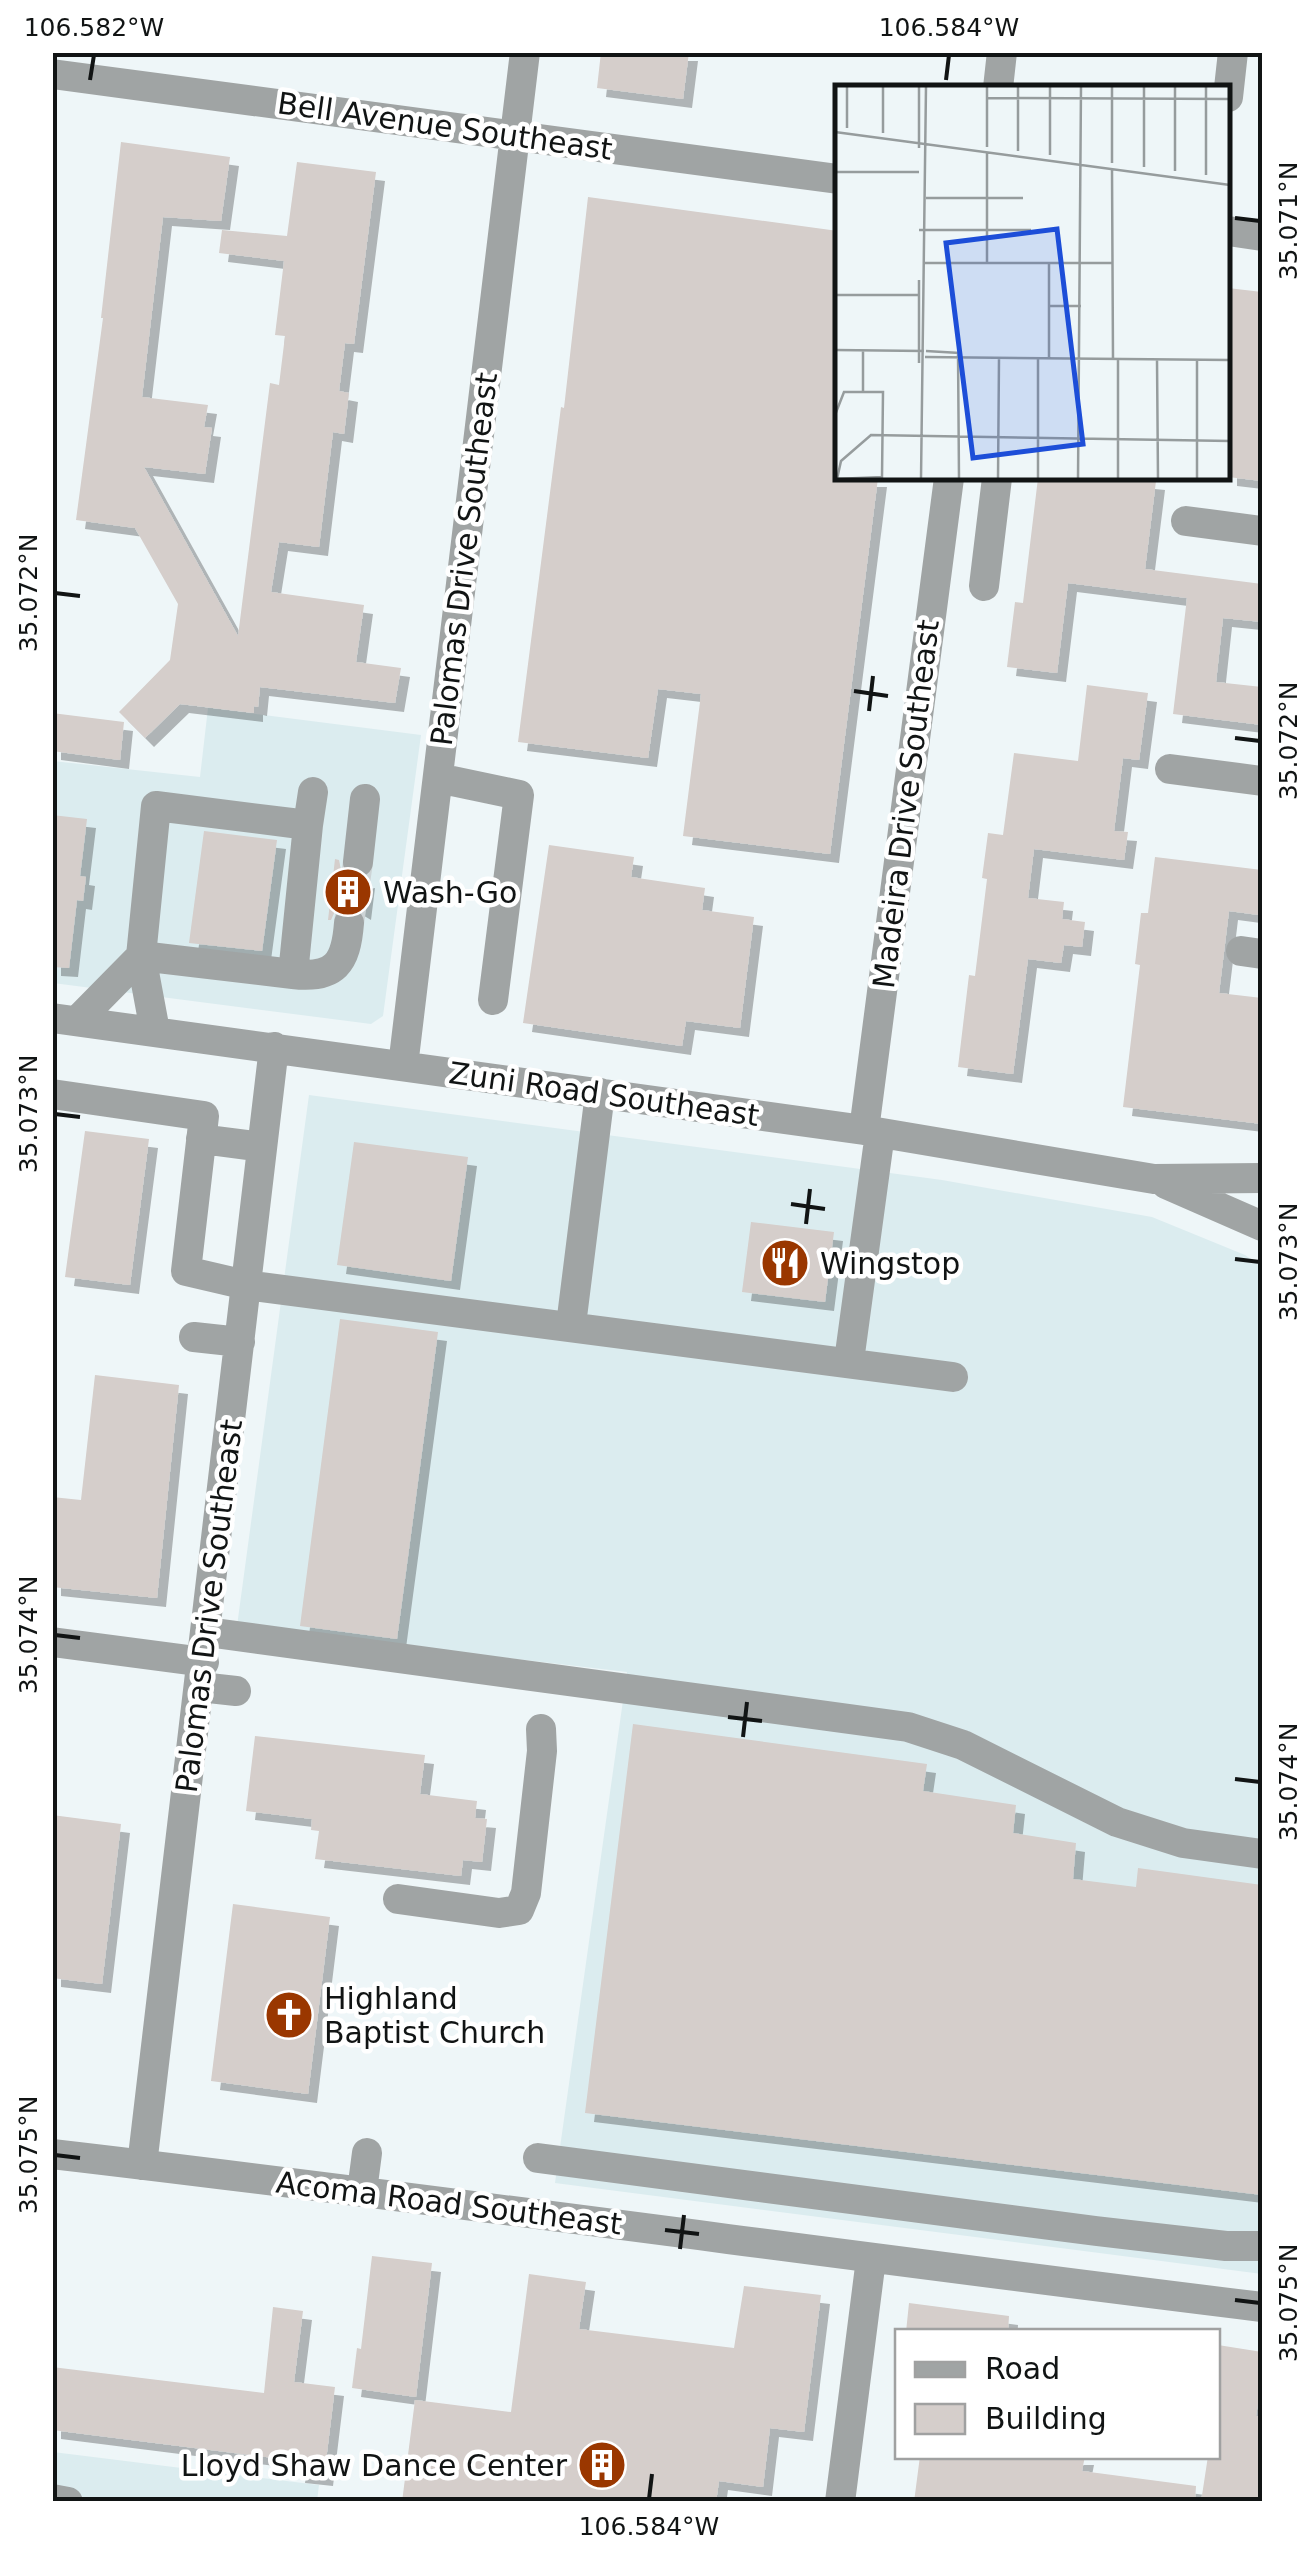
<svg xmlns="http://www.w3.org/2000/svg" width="1315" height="2554" viewBox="0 0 1315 2554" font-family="'DejaVu Sans',sans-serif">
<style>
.built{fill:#dbecef}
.building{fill:#d5cecb;filter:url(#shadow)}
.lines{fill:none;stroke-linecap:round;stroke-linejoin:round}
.minor-tunnel{stroke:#cdd4d6;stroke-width:30;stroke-dasharray:30 15;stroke-linecap:butt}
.minor{stroke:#a0a4a4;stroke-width:30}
.ticks{fill:none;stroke:#111414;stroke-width:4}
.labels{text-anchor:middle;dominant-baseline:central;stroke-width:9;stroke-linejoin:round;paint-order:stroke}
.street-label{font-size:30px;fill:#111414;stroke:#fff}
.poi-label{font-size:30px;fill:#111414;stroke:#fff;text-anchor:start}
.inset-road{fill:none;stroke:#969c9d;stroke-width:2.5}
.view{fill:#1d4ed8;fill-opacity:0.15;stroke:#1d4ed8;stroke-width:5}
.inset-edge{fill:none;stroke:#111414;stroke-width:5}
.neatline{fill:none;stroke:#111414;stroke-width:4}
.ticks-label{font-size:25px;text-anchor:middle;fill:#111414}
</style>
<defs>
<filter id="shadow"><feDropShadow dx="9" dy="9" stdDeviation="0" flood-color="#0004"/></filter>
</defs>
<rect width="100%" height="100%" fill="#eef6f8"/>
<path class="built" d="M208,708l213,27 -38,281 -12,8 -318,-41v-222l147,16z
M309,1095l633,85 210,37 93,38 17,12v1007l-707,-91 72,-511 -390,-46z
M53,2452l266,33 -2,16 -264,1z"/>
<path class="building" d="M601,52h88l-6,47 -86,-11z
M121,142l109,15 -9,64 -58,-4 -21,180 66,8 -4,22 8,1 -7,46 -61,-7 94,169 32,-253 9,2 6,-49 -10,-1 9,-74 -65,-8 3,-23 65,6 10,-74 79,10 -22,172 -9,-1 -6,48 10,2 -5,41 -11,-2 -14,115 -40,-5 -8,50 93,13 -8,57 45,6 -6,35 -135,-16 -2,20 -4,-1v7l-74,-9 -35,34 -26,-26 51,-52 8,-56 -43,-76 -59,-8 27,-202h-2z
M588,197l250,34v247h40l-48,376 -147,-18 18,-142 -43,-5 -10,69 -130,-16 43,-335 3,1z
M1228,288l34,4v189l-34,-4z
M1038,478h87l31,3 -11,88 117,15v38l-39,-4 -7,64 46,5v38l-89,-11 14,-116 -119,-15 -11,90 -50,-6 8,-65 8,1z
M1087,685l61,8 -9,67 -16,-2 -9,73 14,1 -4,28 -90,-11 -6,49 36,4 -2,17 23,3 -3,25 -18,-2 -3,18 -33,-4 -15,115 -55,-7 11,-92 6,1 12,-97 -5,-1 6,-45 15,2 11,-82 64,8z
M52,713l72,9 -4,38 -68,-9z
M52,815l35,4 -7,57 6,1 -3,24 -6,-1 -8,68 -17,-1z
M204,831l73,9 -15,111 -73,-8z
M549,845l85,12 -3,20 74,11 -3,22 52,7 -14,111 -54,-7 -4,25 -159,-23z
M1155,857l107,13 -3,45 -30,-4 -10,82 43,5v126l-139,-17 17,-142 -5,-1 6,-51h7z
M335,859l4,1 2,10 7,8 9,3 9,-2 -4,32 -10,-6 -10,1 -7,5 -4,9h-3z
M85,1131l64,8 -19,146 -65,-8z
M354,1142l114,15 -17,124 -114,-16z
M751,1222l83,10 -9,70 -83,-10z
M340,1319l98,13 -41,307 -97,-13z
M95,1375l84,10 -22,213 -105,-11v-90l29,3z
M633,1724l294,40 -4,27 93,14 -3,28 63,10 -3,36 63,8 2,-19 124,17v310l-677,-82z
M255,1736l170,19 -5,39 57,7 -2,17 12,1 -5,43 -19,-2 -2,16 -146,-17 4,-28 -8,-1 1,-11 -66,-8z
M52,1815l69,9 -19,160 -50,-6z
M233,1904l97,13 -22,177 -97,-13z
M372,2256l60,7 -16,134 -64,-9 5,-40 4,1z
M529,2274l57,8 -7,47 155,19 10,-62 77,9 -17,137 -34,-4 -7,59 -44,-6 -3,21h-314l13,-102 96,12z
M909,2303l100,13 -1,16h-102z
M273,2307l30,4 -9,71 41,5 -11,90 -28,-3 2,-13 -246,-31v-63l212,26z
M1218,2345l44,7v27l-6,37h6v86h-61l7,-46h10z
M920,2456h165l-3,15 114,15 -1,16h-281z"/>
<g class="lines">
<path class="minor-tunnel" d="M349,923l9,-61"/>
<path class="minor" d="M52,74l786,105
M998,88l4,-36
M1228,97l5,-45
M1228,231l34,5
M1186,521l76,10
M984,586l13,-108
M1170,769l92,12
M438,778l81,17 -26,205
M156,806l152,19 -15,149 -152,-18z
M308,825l5,-33
M358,862l7,-63
M1241,951l21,3
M141,956l14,75
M293,974c42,5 53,-11 56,-51
M52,1018l812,112 290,49 108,-1
M77,1021l64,-65
M403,1066l122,-1014
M52,1094l152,22 -18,155 60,14 707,92
M864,1130l85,-652
M201,1139l61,8
M1166,1184l96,42
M571,1325l29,-232
M194,1337l46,5
M849,1361l31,-228
M207,1632l701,95 55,18 154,77 66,21 79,11
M52,1642l152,20
M200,1687l36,4
M398,1899l101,14 20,-3 7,-17 16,-142 -1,-22
M52,2154c404,47 807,104 1210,153
M538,2158l558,73 130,15h36
M142,2165l132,-1118
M362,2191l5,-38
M52,2499l16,3
M840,2502l31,-243"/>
</g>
<path class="ticks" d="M90,80l4,-25M946,80l3,-25M1235,218l25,3M55,593l25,3M854,691l34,5M869,711l4,-35M1235,738l25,3M55,1114l25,3M791,1204l34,5M806,1224l4,-35M1235,1259l25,3M55,1635l25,3M728,1717l34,4M743,1737l4,-35M1235,1779l25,3M55,2155l25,3M665,2230l34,4M680,2249l4,-34M1235,2300l25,3M649,2499l3,-25"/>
<defs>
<g id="building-disc" transform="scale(2.5)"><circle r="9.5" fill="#9a3700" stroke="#fff"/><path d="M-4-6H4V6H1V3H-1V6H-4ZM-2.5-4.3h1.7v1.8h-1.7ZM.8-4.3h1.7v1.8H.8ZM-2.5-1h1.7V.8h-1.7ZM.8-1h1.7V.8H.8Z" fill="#fff"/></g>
<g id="restaurant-disc" transform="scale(2.5)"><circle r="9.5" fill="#9a3700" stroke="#fff"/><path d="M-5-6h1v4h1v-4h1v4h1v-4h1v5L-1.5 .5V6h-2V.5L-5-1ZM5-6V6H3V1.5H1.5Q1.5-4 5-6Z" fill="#fff"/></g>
<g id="church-disc" transform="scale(2.5)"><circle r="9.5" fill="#9a3700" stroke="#fff"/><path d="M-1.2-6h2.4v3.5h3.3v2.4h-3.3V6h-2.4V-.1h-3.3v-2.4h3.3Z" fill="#fff"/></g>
</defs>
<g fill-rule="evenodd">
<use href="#building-disc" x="348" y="892"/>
<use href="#restaurant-disc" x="785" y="1263"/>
<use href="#church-disc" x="289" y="2015"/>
<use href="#building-disc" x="602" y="2465"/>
</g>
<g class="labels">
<g class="street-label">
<text transform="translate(445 126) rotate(8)">Bell Avenue Southeast</text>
<text transform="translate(464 559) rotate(-83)">Palomas Drive Southeast</text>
<text transform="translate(906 804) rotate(-83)">Madeira Drive Southeast</text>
<text transform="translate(604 1094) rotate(8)">Zuni Road Southeast</text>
<text transform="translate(209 1606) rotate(-83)">Palomas Drive Southeast</text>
<text transform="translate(449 2203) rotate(7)">Acoma Road Southeast</text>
</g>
<g class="poi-label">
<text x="383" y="892">Wash-Go</text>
<text x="820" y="1263">Wingstop</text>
<text x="324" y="1998">Highland<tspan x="324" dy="34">Baptist Church</tspan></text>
<text x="567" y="2465" text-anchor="end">Lloyd Shaw Dance Center</text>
</g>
</g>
<g transform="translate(835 85)">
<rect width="395" height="395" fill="#eef6f8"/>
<path class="inset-road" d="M48,1v47M215,1v69M340,1v85M152,13l243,1M12,43v-42M0,47l395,53M152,62v-61M84,63v-62M183,66v-65M277,78v-77M309,82v-81M277,84l1,190M0,87h84M371,90v-89M91,113h97M84,145h112M90,178h187M152,178v-111M214,178v96M0,210h85M214,221h32M0,265l89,1M28,265v41M91,266l34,2M123,267l1,127M90,272l305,3M203,274v120M322,275l1,119M362,275v119M84,278v-83M0,330l9,-23h39l-1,85 -47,2M2,394l4,-18 30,-26 359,6M86,394l5,-393M163,394l1,-121M243,394l3,-393M283,394v-120"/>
<path class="view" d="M222,144l26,215 -110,14 -27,-215z"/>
<rect width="395" height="395" class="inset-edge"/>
</g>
<rect width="1315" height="2554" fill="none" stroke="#ffffff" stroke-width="110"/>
<rect x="895" y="2329" width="325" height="130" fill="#ffffff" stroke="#a0a1a1" stroke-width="2.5"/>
<rect x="915" y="2362" width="50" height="15" fill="#a0a4a4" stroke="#a0a1a1" stroke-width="2.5"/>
<text x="985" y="2379" font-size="30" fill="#111414">Road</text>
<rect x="915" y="2404" width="50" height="30" fill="#d5cecb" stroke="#a0a1a1" stroke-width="2.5"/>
<text x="985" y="2429" font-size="30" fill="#111414">Building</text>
<rect x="55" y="55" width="1205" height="2444" class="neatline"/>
<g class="ticks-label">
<text x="94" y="36">106.582°W</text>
<text x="949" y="36">106.584°W</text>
<text transform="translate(1288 221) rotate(-90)" y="9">35.071°N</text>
<text transform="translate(28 593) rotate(-90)" y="9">35.072°N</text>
<text transform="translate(1288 741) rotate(-90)" y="9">35.072°N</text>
<text transform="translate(28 1114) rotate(-90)" y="9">35.073°N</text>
<text transform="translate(1288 1262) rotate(-90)" y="9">35.073°N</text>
<text transform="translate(28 1635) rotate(-90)" y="9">35.074°N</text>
<text transform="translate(1288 1782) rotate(-90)" y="9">35.074°N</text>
<text transform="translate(28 2155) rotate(-90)" y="9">35.075°N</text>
<text transform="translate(1288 2303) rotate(-90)" y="9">35.075°N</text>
<text x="649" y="2535">106.584°W</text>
</g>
</svg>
